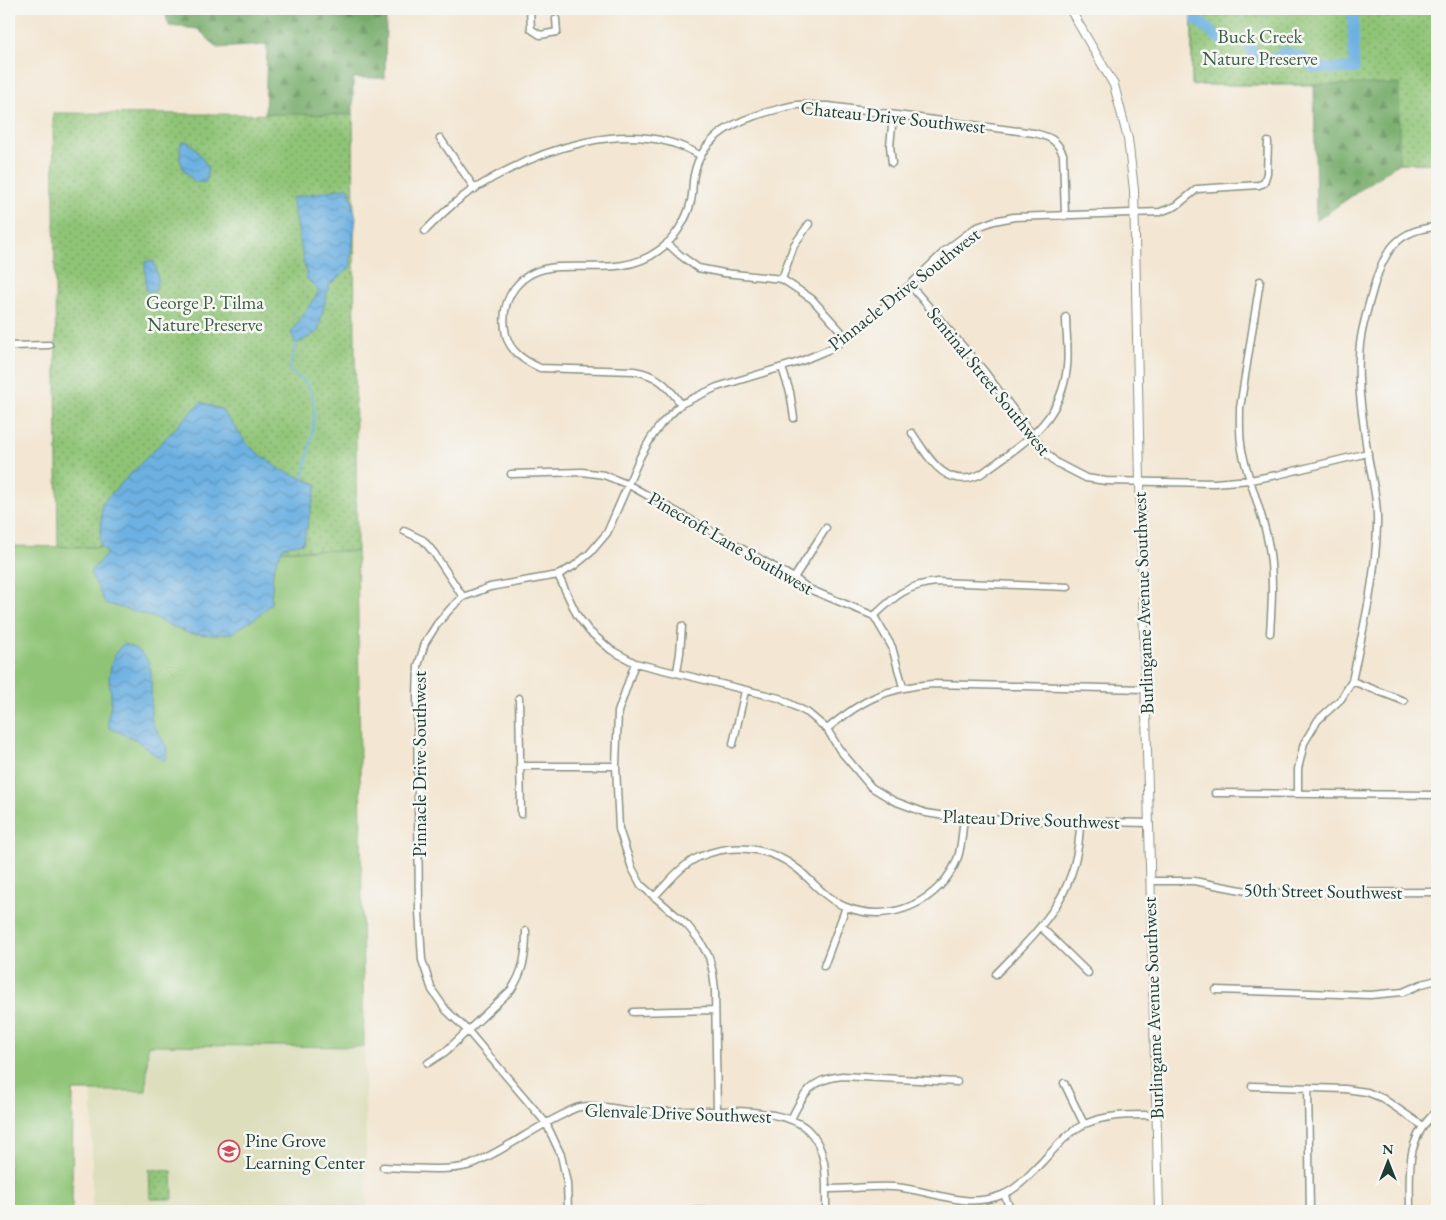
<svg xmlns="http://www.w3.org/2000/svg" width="1446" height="1220" viewBox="0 0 1446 1220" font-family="'EB Garamond',serif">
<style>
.built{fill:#dddebc}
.green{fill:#8fc476;stroke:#578055}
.forest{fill:url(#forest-firs);stroke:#49744e}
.park{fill:url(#park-dots);stroke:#578055}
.water{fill:url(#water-waves);stroke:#46778b}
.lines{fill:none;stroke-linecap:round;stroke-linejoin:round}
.stream{stroke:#6db1e2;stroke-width:2}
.river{stroke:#6db1e2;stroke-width:11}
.minor-casing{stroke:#899283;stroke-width:9}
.tertiary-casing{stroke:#899283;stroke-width:10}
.minor{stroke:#fff;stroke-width:6}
.tertiary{stroke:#fff;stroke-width:8}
.labels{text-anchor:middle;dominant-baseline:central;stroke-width:5;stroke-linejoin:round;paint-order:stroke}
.park-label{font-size:19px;fill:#3b5f44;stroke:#f6f6f2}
.street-label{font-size:19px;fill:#1f3d34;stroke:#f6f6f2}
.poi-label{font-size:19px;fill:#1f3d34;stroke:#f6f6f2;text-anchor:start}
</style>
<defs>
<pattern id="forest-firs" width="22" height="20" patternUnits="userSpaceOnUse" patternTransform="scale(1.25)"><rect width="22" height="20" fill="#73aa67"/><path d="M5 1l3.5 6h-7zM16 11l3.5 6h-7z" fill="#5e8c56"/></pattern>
<pattern id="park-dots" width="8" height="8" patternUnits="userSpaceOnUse" patternTransform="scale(1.25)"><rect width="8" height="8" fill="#8fc476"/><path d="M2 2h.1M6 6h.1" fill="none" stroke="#74a062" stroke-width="1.8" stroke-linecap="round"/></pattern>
<pattern id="water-waves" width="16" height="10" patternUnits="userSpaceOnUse" patternTransform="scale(1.25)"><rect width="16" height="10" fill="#6db1e2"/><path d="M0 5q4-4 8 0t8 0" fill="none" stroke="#5991b8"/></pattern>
</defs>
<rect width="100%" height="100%" fill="#f6f6f2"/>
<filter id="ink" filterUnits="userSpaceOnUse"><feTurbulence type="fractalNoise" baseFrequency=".02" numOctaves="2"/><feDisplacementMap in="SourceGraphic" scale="10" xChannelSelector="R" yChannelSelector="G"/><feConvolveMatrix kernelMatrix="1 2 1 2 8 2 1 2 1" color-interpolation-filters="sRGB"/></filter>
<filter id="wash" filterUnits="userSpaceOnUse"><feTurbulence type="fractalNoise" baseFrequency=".0096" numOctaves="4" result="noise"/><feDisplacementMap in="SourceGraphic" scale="20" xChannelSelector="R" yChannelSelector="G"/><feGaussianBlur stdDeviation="1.12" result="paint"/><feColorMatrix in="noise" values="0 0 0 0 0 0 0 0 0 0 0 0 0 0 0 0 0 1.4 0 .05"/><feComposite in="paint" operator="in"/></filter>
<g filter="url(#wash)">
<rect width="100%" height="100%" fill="#f3e6d2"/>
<path class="built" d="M148,1045l216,2 3,164h-275v-120h54z"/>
<path class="green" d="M9,546l348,5 7,496 -216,-2 -2,46h-73l-1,120h-63z"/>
<path class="forest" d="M164,9h215l7,7 -1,62h-32v37l-88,-1 2,-69 -50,3 -19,-19 -29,-3z
M1192,9h245v154h-38l-83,58 -2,-136h-122z"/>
<path class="park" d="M1192,9h245v154h-38v-79l-207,1z
M53,113l300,2 4,436 -299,-5z
M149,1169l23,2 1,28h-23z"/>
<path class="water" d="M187,141l8,7 13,19 -2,15h-11c-14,-14 -17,-19 -14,-39z
M349,187l7,31 -6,50 -21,17 -11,47 -22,12 -5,-11 28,-42 -12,-12 -15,-81z
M150,261l4,1 4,16 -3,14 -9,-1 -1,-29z
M201,402l21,8 27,36 30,23 38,15 -14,59 -20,4 -10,23 -2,34 -14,13 -25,16 -15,2 -27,-1 -38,-17 -47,-14 -15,-31 17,-19 -7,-8 2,-42z
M124,644c33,10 27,31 27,60 0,7 -1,16 3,22 5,10 20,24 9,35l-28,-22 -26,-11c-3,-13 2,-17 2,-28 1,-7 -2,-13 -2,-20 1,-12 4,-29 15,-36z"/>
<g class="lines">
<path class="stream" d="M296,344l-7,28c5,3 13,6 17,10 17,21 2,73 -3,96"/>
<path class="river" d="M1197,9l-1,10 25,21 26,2 10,18 14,1 14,-9 18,6 12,10 39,1 -1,-56 8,-4"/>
</g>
</g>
<g filter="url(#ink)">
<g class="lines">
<g class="minor-casing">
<path id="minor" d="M530,9l1,20 9,6 17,-3 -1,-13
M440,138l35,51
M892,163l-2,-17 3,-30
M425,231c16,-16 31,-31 49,-42 62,-39 158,-75 227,-33
M667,243l13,12 18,13 26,5 58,6 30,20 35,39
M782,279l12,-34 15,-21
M1260,281l-20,127c0,13 -1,28 2,42 6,31 20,60 26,92 6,30 4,61 2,91
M910,285l74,86 62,82 11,10 29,15 20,3 108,2 36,-3 27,-5 91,-22
M9,346l40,-1
M782,368l8,24 4,26
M681,404c-14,-19 -23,-29 -47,-33l-94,-3c-15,-7 -30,-16 -34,-33 -8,-37 14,-66 52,-68 34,-2 70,6 100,-16 15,-10 29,-31 33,-50 2,-8 1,-17 3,-26 8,-41 45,-56 81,-65 7,-2 15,-4 22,-5 10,-1 21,1 31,1l206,27c16,4 22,6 29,21l2,62
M912,433c17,25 34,58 69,41 42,-31 80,-51 86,-107 2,-16 -1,-34 -1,-50
M511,474l71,-2 22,3 25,10 165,93 15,11 65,27 18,31 11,40
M404,531l19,9 11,13 29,44
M558,575l19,40 12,16 22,19 24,13 144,35 29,15 19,16 12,20 32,38 23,14 32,12 38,6 185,4
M794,578l32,-50
M874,616c21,-20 32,-31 63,-34l131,5
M635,663l-17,49 -2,54 3,63 13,39 9,17 46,40 13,16 9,16 4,16 2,17 2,121
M677,672l3,-19 2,-27
M1352,681l52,20
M519,698l2,116
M827,729c35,-29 58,-41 105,-45l213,5
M733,744l12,-53
M520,766h96
M1215,793l222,2
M1298,794v-25l6,-26 14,-23 23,-21 11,-18c11,-51 24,-103 25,-156 1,-26 -6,-49 -10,-75 -5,-37 -12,-76 -6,-113 3,-17 8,-34 13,-51 10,-35 24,-57 63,-59
M1150,881h44l63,12 180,-1
M654,897c14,-14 27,-32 45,-40 33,-15 73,-10 100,13 15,13 28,30 47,37 44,18 96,-6 112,-50 4,-12 4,-26 6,-38
M1041,927l47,46
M824,966l22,-59
M996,974c47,-48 83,-81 84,-152
M1216,990l154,5 33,-3 19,-8 15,-4
M633,1012l82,-2
M428,1063l17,-11 66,-62c13,-19 15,-36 15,-59
M1064,1083l20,41
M1252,1086l93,3 22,3 15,6 41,28
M1308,1088l2,123
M791,1119c13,-26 20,-40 51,-43l115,6
M383,1167c22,1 68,5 87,-2 32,-13 59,-34 90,-49 6,-3 13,-8 20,-9 20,-4 40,4 60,5 40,1 138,-10 167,17 22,20 19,55 19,82
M826,1189c22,0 46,-3 68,-2 39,3 69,23 108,8 16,-6 29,-22 41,-34 12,-13 26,-30 42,-37 23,-10 48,-9 71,-9
M1004,1194l7,17
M568,1211l-1,-28 -6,-28 -15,-32 -78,-92 -22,-21 -14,-20 -10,-30 -3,-49 -2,-215 1,-30 7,-23 12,-19 14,-16 12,-11 27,-10 68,-12 16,-9 16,-13 17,-20 33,-76 11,-19 10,-14 20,-20 36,-17 82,-25 31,-13 17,-11 63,-53 36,-35 29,-22 19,-7 20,-4 146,-5 16,-6 21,-17 62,-4 5,-2 3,-10 1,-31
M684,1211h25
M1410,1211c0,-39 -6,-71 27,-100"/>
</g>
<g class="tertiary-casing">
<path id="tertiary" d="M1070,9l44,76 14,54 6,51 6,292 19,729"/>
</g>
<use href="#minor" class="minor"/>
<use href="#tertiary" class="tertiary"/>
</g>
</g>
<defs>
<g id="school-ring" transform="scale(1.125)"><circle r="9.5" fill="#f6f6f2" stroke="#d1495b" stroke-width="1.5"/><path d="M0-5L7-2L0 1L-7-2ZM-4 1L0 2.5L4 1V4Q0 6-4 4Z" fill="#d1495b"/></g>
</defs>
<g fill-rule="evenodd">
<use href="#school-ring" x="229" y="1151"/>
</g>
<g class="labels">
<g class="park-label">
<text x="1260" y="36">Buck Creek<tspan x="1260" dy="22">Nature Preserve</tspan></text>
<text x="205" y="302">George P. Tilma<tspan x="205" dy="22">Nature Preserve</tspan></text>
</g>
<g class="street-label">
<text transform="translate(893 117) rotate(6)">Chateau Drive Southwest</text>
<text transform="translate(904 289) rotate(-38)">Pinnacle Drive Southwest</text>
<text transform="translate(989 381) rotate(51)">Sentinal Street Southwest</text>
<text transform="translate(731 543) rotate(30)">Pinecroft Lane Southwest</text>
<text transform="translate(1143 603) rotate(-92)">Burlingame Avenue Southwest</text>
<text transform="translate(419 764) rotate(-90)">Pinnacle Drive Southwest</text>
<text transform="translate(1031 819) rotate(2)">Plateau Drive Southwest</text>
<text transform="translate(1323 891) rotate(1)">50th Street Southwest</text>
<text transform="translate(1153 1008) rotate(-92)">Burlingame Avenue Southwest</text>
<text transform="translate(678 1113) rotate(2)">Glenvale Drive Southwest</text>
</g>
<g class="poi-label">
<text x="245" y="1140">Pine Grove<tspan x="245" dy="22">Learning Center</tspan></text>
</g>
</g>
<rect width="1446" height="1220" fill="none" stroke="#f6f6f2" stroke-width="30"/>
<g transform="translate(1388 1162)" stroke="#f6f6f2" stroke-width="4" paint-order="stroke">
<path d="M0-4L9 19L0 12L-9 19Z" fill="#1f3d34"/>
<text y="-8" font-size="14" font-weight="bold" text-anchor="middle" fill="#1f3d34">N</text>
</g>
</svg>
